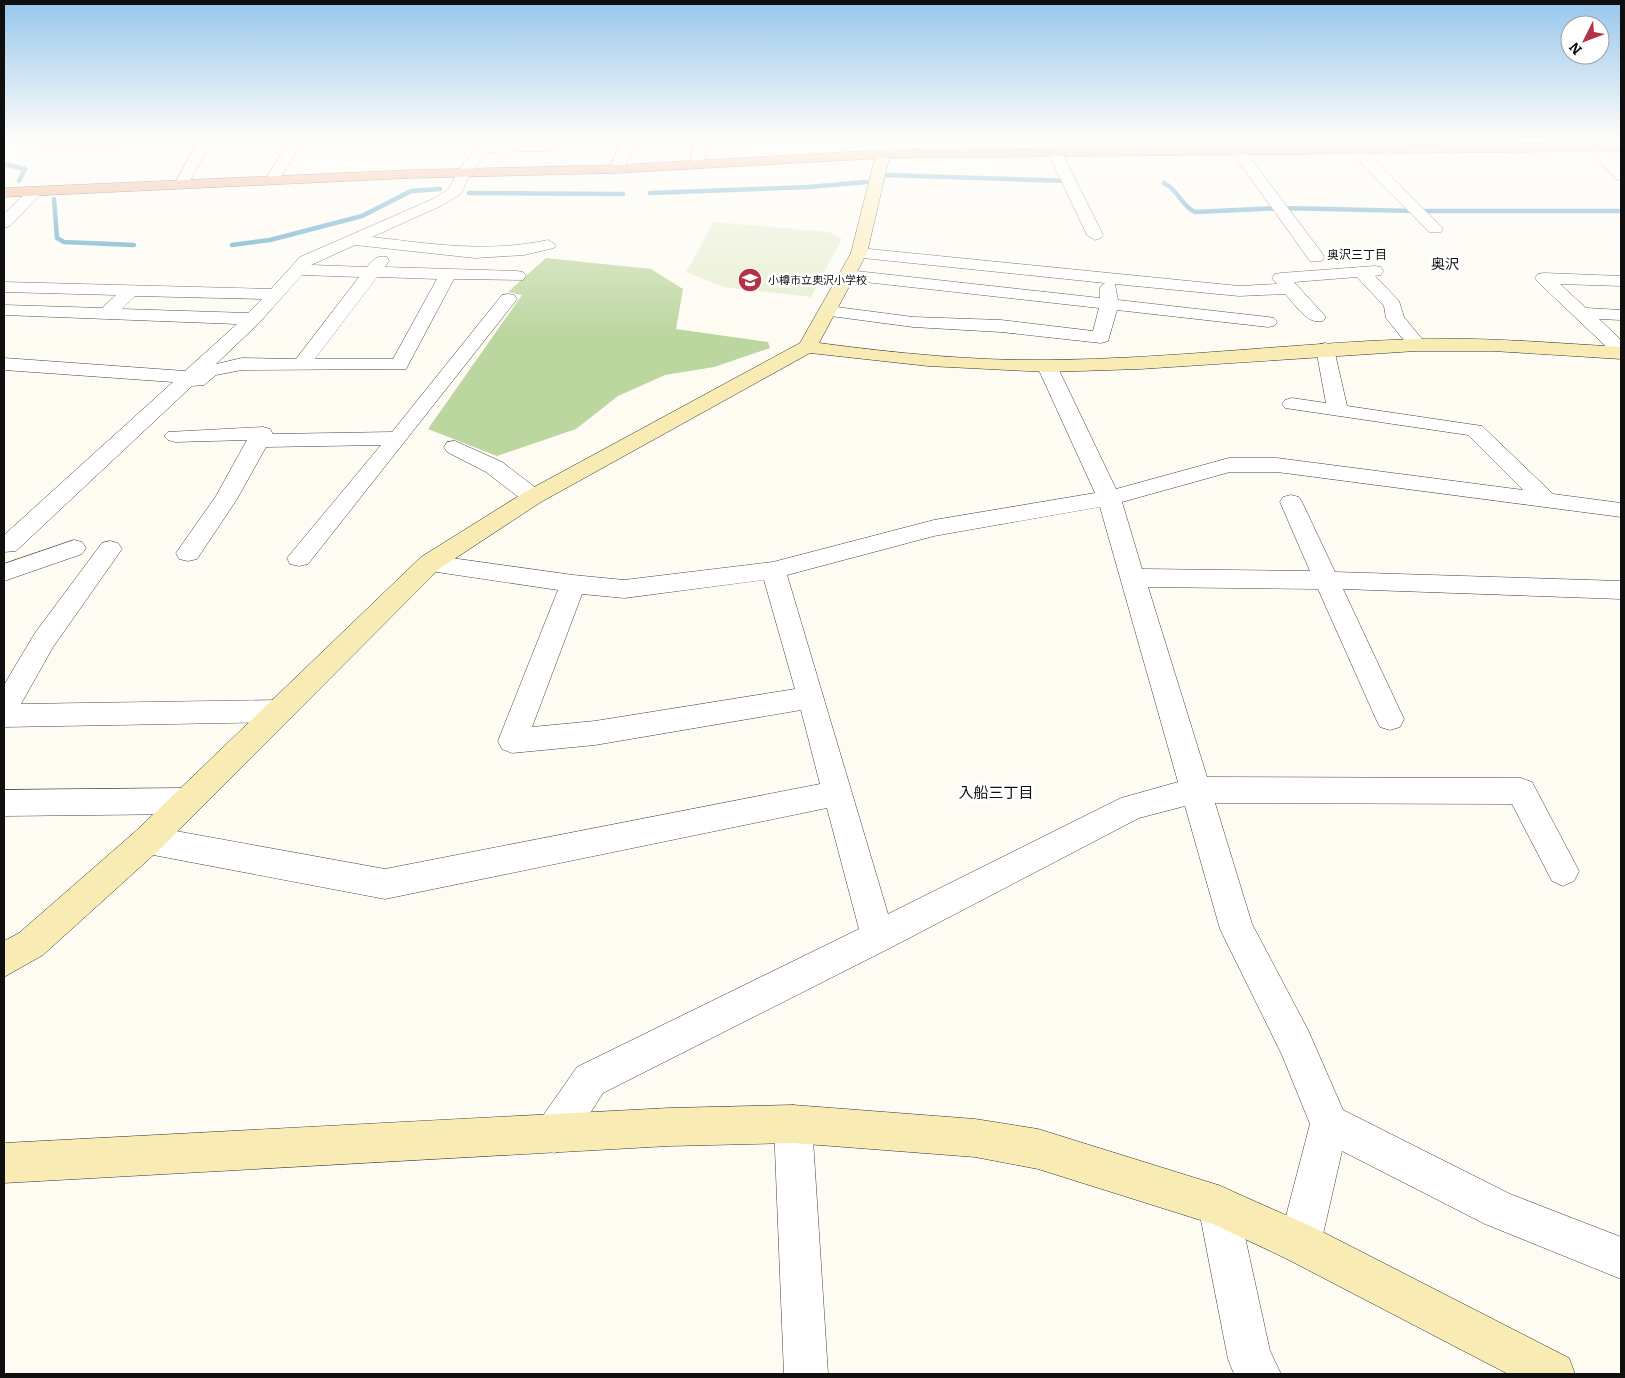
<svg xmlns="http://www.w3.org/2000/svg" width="1625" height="1378" viewBox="0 0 1625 1378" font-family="Bitter,'Noto Sans JP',serif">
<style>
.forest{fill:#bcd69f}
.pitch{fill:#e6eed0}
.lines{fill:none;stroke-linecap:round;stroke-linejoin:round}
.stream{stroke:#499cc2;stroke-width:4.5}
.street-casing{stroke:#424242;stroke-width:1}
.secondary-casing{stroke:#313131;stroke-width:1}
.highway-casing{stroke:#202020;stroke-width:1}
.street{fill:#fff;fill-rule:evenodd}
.secondary{fill:#f8ebb4;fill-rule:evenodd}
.highway{fill:#e89767;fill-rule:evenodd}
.labels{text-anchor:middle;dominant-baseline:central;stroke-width:5;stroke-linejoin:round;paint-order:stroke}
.far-poi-label{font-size:11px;fill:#0f0f0f;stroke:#fff;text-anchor:start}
.far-neighbourhood-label{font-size:12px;fill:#0f0f0f;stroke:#fff}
.far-quarter-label{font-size:14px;fill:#0f0f0f;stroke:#fff}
.neighbourhood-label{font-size:15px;fill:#0f0f0f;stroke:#fff}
</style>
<rect width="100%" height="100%" fill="#fefbf3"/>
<path class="forest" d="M546,258l105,11 32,20 -7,40 92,13 2,6 -56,19 -49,8 -47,21 -42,33 -79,27 -69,-27 94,-134 -14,-3z"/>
<path class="pitch" d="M714,222l115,10 13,7 -31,58 -87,-10 -38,-15z"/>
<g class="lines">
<path class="stream" d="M4,164l21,5 -6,12
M886,175l183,6
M1164,183c14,6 17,23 31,29l85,-4 136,3h202
M469,193l154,1
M650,193l158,-6 58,-5
M54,199l3,39 7,4 70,3
M232,245l38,-5 92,-24 49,-25 29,-2"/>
<g class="street-casing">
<path id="street" d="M49,141h79l-7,4 -78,4 -7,-4 2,-3z
M198,141h14l-25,45h-10l-2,-3z
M289,141h14l-26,42h-10l-2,-3z
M483,141h14l-2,3 54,-1 7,4 -7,4 -61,1 -18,22 -9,20 -18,11 -71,32c60,7 116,16 176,3l8,5 -2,3 -30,7 -49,3 -120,-13 -44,20 56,2c7,-8 10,-12 20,-10l2,4 -4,6 132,4 6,1 3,4 -3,4 -69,-1 -48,90 -164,1 -26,5 -12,10 -12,1 -176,165 -12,1v-17l169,-153 -169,-12v-12l181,13 52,-47 -233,-9v-10l98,3 14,-13 -112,-3v-10l267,7 29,-32 133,-58 16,-10 9,-19zM302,275l57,2 -63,82 -54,-1 -26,6 43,-41zM377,277l60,2 -44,80h-78zM135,296l127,3 -14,14 -126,-4z
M621,141h14l-11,28 -7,4 -7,-4z
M695,141h14l-6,24 -7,4 -7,-4z
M881,141h14l-7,16h-10l-2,-3z
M1371,141h15l11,10 -7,4 -5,-1z
M1437,141h15l10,9 -7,4 -5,-1z
M1499,141h15l8,8 -7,4 -5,-1z
M1557,141h15l7,7 -2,3h-10z
M1594,144l5,1 22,23v12l-5,-1 -27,-28 -2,-3 2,-3z
M1238,147l5,1 79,105 2,4 -2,4h-12l-79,-110z
M1357,147l5,1 79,78 2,3 -2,3h-12l-77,-78 -2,-3z
M1055,149l7,4 41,82 -2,3 -6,2 -8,-5 -39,-82z
M36,187l7,4 -2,3 -31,32 -6,2v-14l27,-26z
M859,248l380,38 38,-2 -5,-6 3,-4 6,-1 94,-7 6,1 2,4 -2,4 -6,1 24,25 5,16 23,28 -2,4h-14l-25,-31 -2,-12 -27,-29 -63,5 32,35 -3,4c-16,4 -27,-16 -38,-27l-46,2 -124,-12 3,16 150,17 6,1 3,4 -3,4 -6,1 -151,-17 -9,31 -7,2 -100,-11 -88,-5 -90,-12 -3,-4 3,-4 6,-1 84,11 88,3 92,11 6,-23 -252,-28 -6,-1 -3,-4 3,-4 6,-1 253,28v-11l5,-4 -252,-26 -2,-4 2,-4z
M1544,273l77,3v10l-61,-2 26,24 35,2v10l-22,-1 22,21v16l-7,-2 -76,-72 -3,-4 3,-4z
M508,294l6,1 3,4 -3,4 -206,261 -9,2 -9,-2 -3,-6 94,-113 -115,2 -29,52 -40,60 -9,2 -9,-2 -3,-6 40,-57 31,-56 -72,2 -7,-2 -4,-4 4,-4 95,-5 7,2 3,5 119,-2 110,-137z
M1325,343l7,2 2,4 13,57 135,20 71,68 68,9v14l-344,-45h-47l-108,30 20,67 168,2 -30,-69 3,-5 8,-2 8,2 3,5 33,70 286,9v18l-278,-10 61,130 -4,8 -10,3 -10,-3 -4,-8 -58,-130 -170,-2 59,190 314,1 11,4 47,89 -5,10 -11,5 -11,-5 -40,-77 -297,-1 37,121 56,106 35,80 167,84 111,43v42l-136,-55 -143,-73 -21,92 -6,15 -15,6 -15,-6 -6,-15 31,-119 -28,-69 -62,-126 -35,-123 -46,12 -249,130 -287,145 -35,55 -14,5 -14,-5 -5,-14 5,-14 37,-53 282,-138 -32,-121 -442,91 -237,-45 -11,-4 -5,-10 5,-10 11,-4 237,43 435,-85 -19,-74 -206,35 -83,8 -10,-4 -4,-8 60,-151 -128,-19 -9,-2 -3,-6 3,-6 9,-2 143,20 51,5 149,-18 161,-42 161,-27 -58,-127 3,-4h14l3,4 59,123 113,-31h48l246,32 -55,-55 -183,-27 -3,-4 3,-4 7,-2 34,5 -10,-54 2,-4zM1100,507l78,275 -57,16 -233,116 -101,-339 147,-39zM764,580l31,109 -200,32 -63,6 50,-133 42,4z
M455,441l47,21 39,30 3,5 -3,5 -8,2 -8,-2 -39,-30 -39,-20 -3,-5 3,-5z
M74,540l8,2 4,6 -4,6 -78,27v-17z
M110,541l8,2 4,6 -69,98 -32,57 259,-4 10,3 4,8 -4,8 -10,3 -276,5v-42l31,-52 67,-90z
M187,788l11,4 4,9 -4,9 -11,4 -183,2v-26z
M793,1105l14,5 5,14 16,250h-44l-10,-250 5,-14z
M1218,1185l14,6 6,14 32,146 11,23h-47l-6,-15 -30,-154 6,-14z"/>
</g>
<g class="secondary-casing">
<path id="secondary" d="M883,150l7,4 -23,99 -48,90c76,10 153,18 229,17 123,-1 245,-17 367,-21 69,-2 138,4 206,8v12l-128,-8h-77l-276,18 -92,3 -120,-6 -118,-13 -269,149 -102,67 -280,281 -116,105 -39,22v-36l15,-8 118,-103 284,-273 104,-65 275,-149 51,-90 25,-99z
M793,1105l182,14 63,10 180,56 97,43 254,130 6,16h-67l-223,-116 -72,-34 -175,-55 -63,-12 -182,-14 -124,3 -665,37v-40l665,-35z"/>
</g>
<g class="highway-casing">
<path id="highway" d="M1621,143v8l-738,7 -266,15 -205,5 -408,19v-9l408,-18 205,-5 266,-15z"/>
</g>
<use href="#street" class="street"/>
<use href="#secondary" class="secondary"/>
<use href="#highway" class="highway"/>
</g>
<linearGradient id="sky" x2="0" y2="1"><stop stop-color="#96c6ec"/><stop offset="0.42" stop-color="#fffdfa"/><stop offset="1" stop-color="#fffdfa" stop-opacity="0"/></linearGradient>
<rect width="1625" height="333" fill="url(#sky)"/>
<defs>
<g id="school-disc" transform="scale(1.25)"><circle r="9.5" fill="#b53244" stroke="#fff"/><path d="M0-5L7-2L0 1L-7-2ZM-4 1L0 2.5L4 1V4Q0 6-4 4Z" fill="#fff"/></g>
</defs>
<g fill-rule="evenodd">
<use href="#school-disc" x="750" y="280"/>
</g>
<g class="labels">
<g class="far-poi-label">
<text x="768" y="280">小樽市立奥沢小学校</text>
</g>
<g class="far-neighbourhood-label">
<text x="1357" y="255">奥沢三丁目</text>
</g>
<g class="far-quarter-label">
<text x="1445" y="264">奥沢</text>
</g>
<g class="neighbourhood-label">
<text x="996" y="793">入船三丁目</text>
</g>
</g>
<rect width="1625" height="1378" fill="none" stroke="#0f0f0f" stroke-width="10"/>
<g transform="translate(1585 40) rotate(228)"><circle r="24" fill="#ffffff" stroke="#9f9f9f"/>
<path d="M0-4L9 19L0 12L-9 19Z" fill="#b53244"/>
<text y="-8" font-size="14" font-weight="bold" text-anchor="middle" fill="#0f0f0f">N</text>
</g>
</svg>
